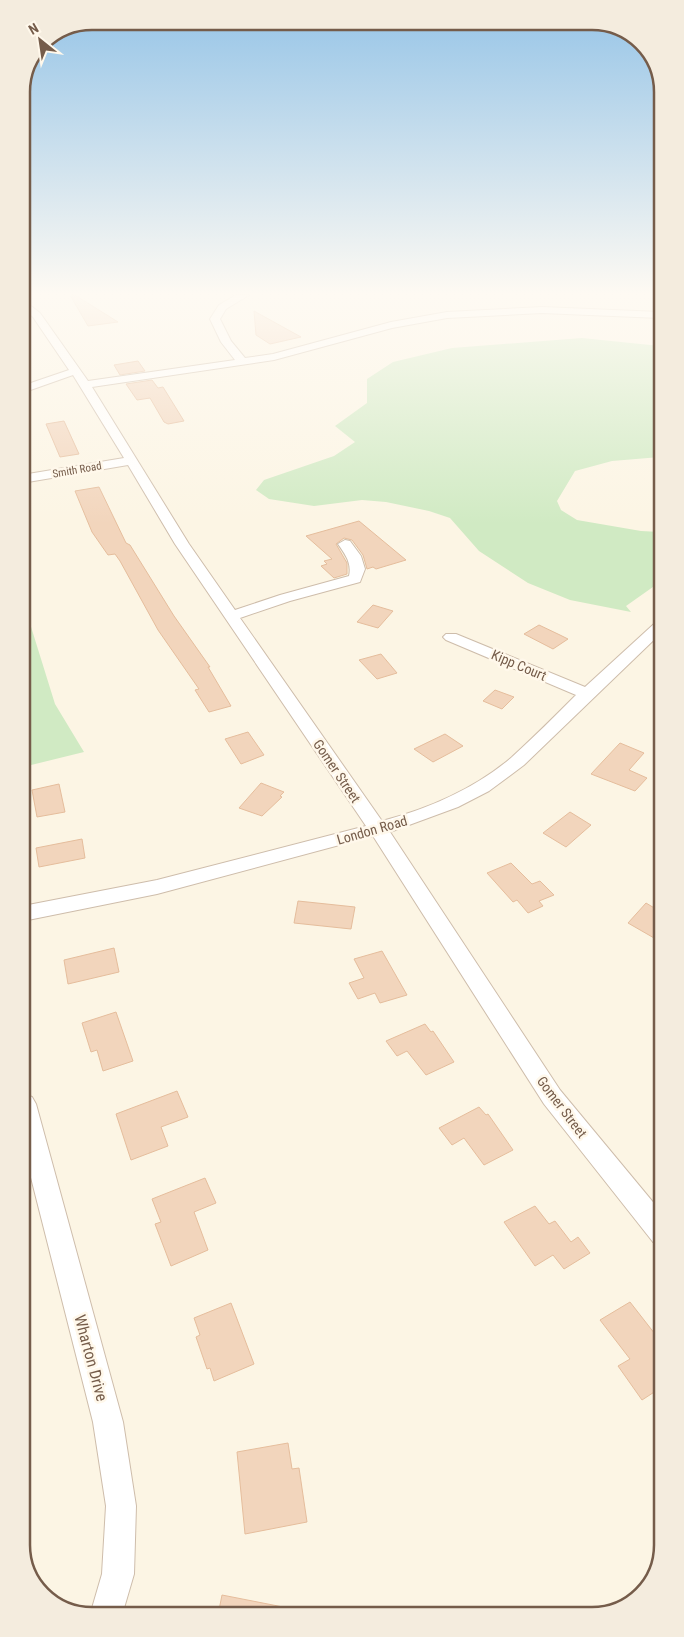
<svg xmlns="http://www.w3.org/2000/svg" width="684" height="1637" viewBox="0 0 684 1637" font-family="'Roboto Condensed',sans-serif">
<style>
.green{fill:#d0eac3}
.building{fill:#f2d5bc;stroke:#e5bd9c}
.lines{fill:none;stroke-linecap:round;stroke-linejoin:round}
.minor-casing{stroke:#cebdab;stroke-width:2}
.minor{fill:#fff;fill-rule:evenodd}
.labels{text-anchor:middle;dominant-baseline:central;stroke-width:5;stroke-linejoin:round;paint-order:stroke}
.far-street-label{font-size:11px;fill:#755c4a;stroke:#fff8eb}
.street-label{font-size:14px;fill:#755c4a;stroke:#fff8eb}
.near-street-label{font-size:16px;fill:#755c4a;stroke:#fff8eb}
.rim{fill:none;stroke:#755c4a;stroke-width:2.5}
</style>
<rect width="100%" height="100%" fill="#fcf5e4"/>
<path class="green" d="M582,338l78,8v111l-48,4 -37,10 -18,30 4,9 16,10 64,11 19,1v50l-34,24 5,6 -61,-12 -42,-17 -49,-32 -29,-33 -21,-7 -43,-9 -24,-2 -48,6 -45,-7 -13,-9 8,-10 70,-24 21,-14 -20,-16 32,-23v-24l26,-17 59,-14z
M23,601l32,103 29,48 -61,15z"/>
<path class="building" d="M70,295h5l43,27 -30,4z
M254,311l47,26 -31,7 -14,-9z
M138,361l7,10 -25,4 -6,-10z
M152,380l6,8 5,-1 21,34 -16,3 -4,-2 -14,-24 -13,2 -11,-16z
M64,421l15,33 -19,3 -14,-33z
M99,487l27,56 4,2 44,71 36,51h-2l23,39 -22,6 -14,-22 4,-1 -41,-59 -38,-69 -5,-7 -7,1 -16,-23 -17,-41z
M359,521l47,39 -30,9 -3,-2 -6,2 -4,-14 -11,-15 -8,-2 -8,6 11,19v11l-13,4 -13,-12 6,-2 -3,-3 8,-2 -26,-23z
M373,605l20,6 -15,17 -21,-6z
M539,625l21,10 8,4 -15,10 -29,-15z
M381,654l16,19 -20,6 -18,-19z
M495,690l19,7 -12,12 -19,-8z
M248,732l16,23 -23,9 -16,-25z
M445,734l18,12 -30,16 -19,-13z
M620,743l24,10 -15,17 18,8 -12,13 -44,-17z
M261,783l23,9 -4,4 2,1 -20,19 -23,-8z
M59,784l6,28 -28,5 -5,-27z
M570,812l21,13 -25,22 -23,-14z
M82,839l3,19 -46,9 -3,-19z
M511,863l21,21 8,-3 14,14 -15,6 4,5 -15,7 -11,-13 -4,2 -26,-29z
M298,901l57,6 -4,22 -57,-6z
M646,903l15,9v30l-33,-19z
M114,948l5,24 -51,12 -4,-24z
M382,951l25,44 -27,8 -5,-10 -17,6 -9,-16 15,-5 -10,-19z
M116,1012l17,49 -30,10 -6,-21 -6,2 -9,-29z
M425,1024l6,8 2,-1 21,31 -28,13 -19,-24 -10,5 -11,-15z
M177,1091l11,26 -27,10 7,19 -37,14 -15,-46z
M479,1107l7,8 2,-1 25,36 -29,15 -20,-27 -12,7 -13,-17z
M205,1178l11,25 -22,9 14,38 -37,16 -16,-42 6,-2 -9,-23z
M535,1206l14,18 6,-3 16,21 7,-5 12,16 -26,16 -11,-14 -18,11 -31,-44z
M630,1302l32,41v44l-20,13 -24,-34 12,-7 -30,-39z
M231,1303l23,61 -40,17 -4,-13 -3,1 -11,-32 4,-2 -6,-17z
M288,1443l4,26 7,-1 8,54 -62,12 -8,-82z
M222,1595l61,12 -1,7 -64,1z"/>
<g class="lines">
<g class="minor-casing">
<path id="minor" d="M236,295h13l-23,14 -6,10 11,22 14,17 28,-4 118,-32 56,-10 95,-5 118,5v6l-118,-5 -95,5 -55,10 -118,32 -182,27 97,157 46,66 45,-15 69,-19c3,-13 -4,-22 -11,-32l7,-4 5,1 11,15 4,13 -5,13 -70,19 -50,17 142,203c46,-12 94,-33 130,-64 22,-20 43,-41 64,-62l-130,-55 -3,-3 3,-3h10l129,53 70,-64 5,-1v12l-136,131 -35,26 -31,16 -68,25 170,258 102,123v32l-9,-3 -109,-138 -171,-268 -216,58 -134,27v-15l134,-26 209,-54 -191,-282 -47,-79 -106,18v-8l102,-17 -51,-83 -51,18v-7l47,-16 -36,-53 -11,-10v-8l18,14 48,68 147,-21 -14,-18 -11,-23 9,-14z
M24,1094l8,3 4,7 87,318 13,84 -2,68 -12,41h-32l12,-41 4,-68 -13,-84 -69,-272z"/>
</g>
<use href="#minor" class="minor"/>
</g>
<linearGradient id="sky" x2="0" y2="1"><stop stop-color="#95c4e7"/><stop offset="0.56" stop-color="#fefaf3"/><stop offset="1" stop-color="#fefaf3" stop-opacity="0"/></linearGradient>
<rect width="684" height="524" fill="url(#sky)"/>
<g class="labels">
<g class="far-street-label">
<text transform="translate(77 470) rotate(-10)">Smith Road</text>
</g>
<g class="street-label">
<text transform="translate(519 665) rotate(23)">Kipp Court</text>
<text transform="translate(337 771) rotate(56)">Gomer Street</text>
<text transform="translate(372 830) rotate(-16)">London Road</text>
<text transform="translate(562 1107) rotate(53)">Gomer Street</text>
</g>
<g class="near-street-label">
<text transform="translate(91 1358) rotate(75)">Wharton Drive</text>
</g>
</g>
<path d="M0 0H684V1637H0ZM92 30H592A62 62 0 0 1 654 92V1545A62 62 0 0 1 592 1607H92A62 62 0 0 1 30 1545V92A62 62 0 0 1 92 30Z" fill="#f4ecde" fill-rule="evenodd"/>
<path class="rim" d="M92 30H592A62 62 0 0 1 654 92V1545A62 62 0 0 1 592 1607H92A62 62 0 0 1 30 1545V92A62 62 0 0 1 92 30Z"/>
<g transform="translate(40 40) rotate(330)" stroke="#fff8eb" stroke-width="4" paint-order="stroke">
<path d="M0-4L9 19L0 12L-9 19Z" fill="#755c4a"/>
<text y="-8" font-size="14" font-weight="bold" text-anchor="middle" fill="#755c4a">N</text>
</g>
</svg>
